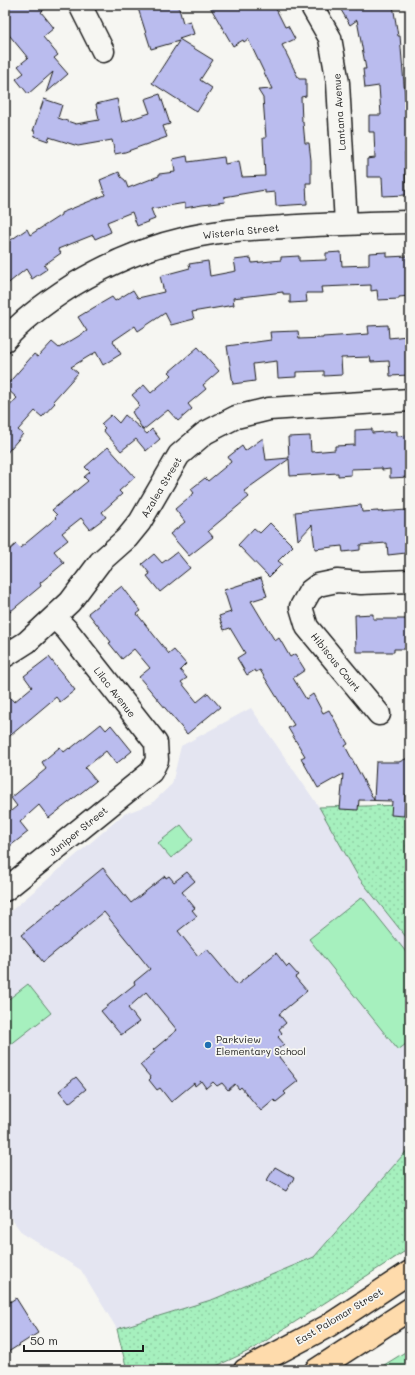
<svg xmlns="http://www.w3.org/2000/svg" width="415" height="1375" viewBox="0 0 415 1375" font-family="Mali,sans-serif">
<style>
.built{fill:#e4e5f1}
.grass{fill:url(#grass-dots);stroke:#61866d}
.park{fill:#a6f0be;stroke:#61866d}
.building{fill:#babcee;stroke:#1c1c1c}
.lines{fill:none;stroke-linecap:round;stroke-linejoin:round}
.minor-casing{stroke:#1c1c1c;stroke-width:25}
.major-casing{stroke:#1c1c1c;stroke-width:25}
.minor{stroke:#f6f6f2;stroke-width:22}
.major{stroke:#fedbac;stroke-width:22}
.poi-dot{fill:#1f6fb2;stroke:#f6f6f2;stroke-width:1.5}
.labels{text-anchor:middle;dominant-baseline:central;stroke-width:3.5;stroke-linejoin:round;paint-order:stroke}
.street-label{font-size:10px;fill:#1c1c1c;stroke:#f6f6f2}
.poi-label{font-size:10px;fill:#1c1c1c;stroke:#f6f6f2;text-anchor:start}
</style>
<defs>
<pattern id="grass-dots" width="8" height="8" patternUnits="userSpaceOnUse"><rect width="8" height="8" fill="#a6f0be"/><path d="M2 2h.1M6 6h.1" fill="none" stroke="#8ecda3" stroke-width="1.8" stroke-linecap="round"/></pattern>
</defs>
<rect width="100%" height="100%" fill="#f6f6f2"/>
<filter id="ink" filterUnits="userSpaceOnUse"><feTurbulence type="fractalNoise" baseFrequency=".025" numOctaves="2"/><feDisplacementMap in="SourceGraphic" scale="8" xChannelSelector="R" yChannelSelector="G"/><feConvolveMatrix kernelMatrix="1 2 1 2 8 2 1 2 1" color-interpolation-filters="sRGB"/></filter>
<g filter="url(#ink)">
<path class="built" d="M251,708l68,99 40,71 51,64v205l-96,110 -100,42 -97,30 -36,-59 -59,-37 -17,-23v-294l119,-102 27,-10 21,-20 9,-38z"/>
<path class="grass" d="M410,805v137l-51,-64 -40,-71z
M410,1147v101l-157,101 -45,21h-81l-10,-41 97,-30 100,-42z"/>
<path class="park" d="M181,825l12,15 -22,18 -13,-15z
M362,897l48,60v84l-12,9 -89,-111z
M28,984l23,29 -41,32 -5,-7v-36z
M410,1349v21h-34z"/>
<path class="building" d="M5,5h44l-8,7 13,16 -11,9 15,18 -4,3 14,16 -22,19 7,-21 -25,22 -12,-15 8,-6 -6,-7 10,-8 -23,-28z
M137,5h41l5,18 7,-2 4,13 -15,5 34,21 -13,20 12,8 -15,24 -45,-29 27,-42 -28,8z
M209,5h65l11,22 3,-1 7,13 -13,6 17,34h7v17l-5,1 1,25h1l2,21h4l2,17v23h-5l1,21 -31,2 -1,-14 -10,1v-3l-41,7 1,5 -23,3 -17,3v-5l-34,6 4,10 -18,7 -5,-14 -25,10 4,10 -16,7 -2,-4 -35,14 3,4 -17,12 3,4 -15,10 -6,-10 -21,17v-42l22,-15 3,6 31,-20v-2l44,-18 -5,-15 19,-8 2,5 4,3 3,8 31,-12v-2l16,-2 -2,-13 14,-3 1,6 36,-5 1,7 14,-3 3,16 23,-1 -2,-38h3l-3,-40 -5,-8 14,-1 -24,-50 -4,3 -1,-2 -10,6z
M338,5h55l5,31h2l6,72h4v30l-4,1 1,13h-2l1,43 -23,1 -1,-19h-15v-18l8,-1 -1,-26h-5v-17h12l-2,-29 -14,2 -2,-19h3l-9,-49 -7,5z
M160,94l10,30 -7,2 4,11 -42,15 -10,2 -3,-14 -34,6 -29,-9 -1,4 -14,-5 1,-5h-2l11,-32 18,6 -4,13 18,6 23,-4 -3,-16 21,-5 5,23 28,-9 -5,-14z
M341,252l1,14 27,-1v-12l18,-1v5l21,-1 1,40 -10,1v2l-21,1 -1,-10 -6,1v-6l-50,2 1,6h-16l1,9 -17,1v-9h-7v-2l-50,6 1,7 -42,7 2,7 -23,6 -6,-12 -27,18 -3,-5 -22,15 8,13 -18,11 -7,-13 -25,15 7,6 -25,28 2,2 -13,14 -7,-6 -17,19 5,4 -18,21v-44l12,-13 -12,-11 29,-33 4,3 14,-15 7,6 28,-17 -9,-14 15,-9 19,-11 3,4 18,-11 5,8 26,-6 -4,-16 30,-8 -1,-4 19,-3 2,15 26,-5 -2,-11 17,-2 1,5 29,-3v-3l18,-1v5l27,-1v-7z
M388,325l1,13 18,-2 2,39 -19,1 -1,-15 -18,1 -1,-5 -29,1 1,17 -18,1v-5l-28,1v5l-18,1 -1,-17 -24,3 2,17 -22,3 -6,-38 44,-6 -1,-8 28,-1 1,8 24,-1v-1l46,-3 -1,-8z
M198,347l21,24 -16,14 3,4 -18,15 4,5 -14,12 -10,-11 -25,20 -11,-18 7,-6 -1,-2 1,-1 -7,-8 12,-10 7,8 21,-18 -3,-3z
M111,415l8,8 6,-8 22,19 5,-5 8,10 -14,12 -10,-12 -15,12 -18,-21 2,-2 -4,-4z
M372,429v4l25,-2v5l13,-1v42l-20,1v-9l-8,1v-2l-31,1v6l-13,1v-3l-48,3 -1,-17 -45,32 5,6 -41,34 5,6 -24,19 -19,-22 15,-12 -10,-13 19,-16 -3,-4 14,-11 3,3 23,-19 -3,-5 14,-11 3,5 18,-13 3,22 23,-2 -1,-21 22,-1 1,16 24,-2v-4l20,-1v-15z
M108,447l27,30 -16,14 3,3 -20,18 4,5 -16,12 -9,-11 -19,15 6,7 -14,11 10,12 -24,20 1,3 -36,30v-62l11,-10 4,4 36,-30 -1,-1 2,-2 -5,-5 36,-29 -4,-4 6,-5 -5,-5z
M361,505l1,7 16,-1v1l29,-2 1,6 2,-1v33h-5l1,5 -18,2 -1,-12 -27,2v5l-17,2 -1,-6 -27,3 -3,-24 -14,15 -3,-28z
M270,523l23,23 -15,15 4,3 -13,13 -31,-32 16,-17 6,5z
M177,552l13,16 -30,24 -13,-16 3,-2 -8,-10 12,-10 8,9z
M261,578l6,18 -16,5 24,40 4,-3 11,19 5,-3 10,16 -12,8 13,21 7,-5 10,19 6,-3 19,34 -3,2 29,54 2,-38h23l11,-5v36l-5,2 -1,21 -13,-1 1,-14 -33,-1 -1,10 -18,-1 3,-35 -25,14 -17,-30 4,-2 -17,-28 6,-3 -34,-55 -4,2 -1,-2 -8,5 -10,-17 8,-5 -15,-25 -6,2 -5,-14 12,-4 -7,-22z
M122,586l19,25 -4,3 32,40 5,-4 12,14 -6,6 7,8 -6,4 16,20 11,-9 12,14 -33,27 -48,-57 11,-9 -16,-19 -12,10 -13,-16 2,-1 -23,-29z
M373,614v5h37v30h-16v3h-38l-1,-37z
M49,657l26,33 -15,12 -4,-5 -51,43v-48l9,10 18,-15 -8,-11z
M101,724l5,6 5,-5 21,26 -16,13 -10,-13 -21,17 11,13 -47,37 -10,-13 -19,17 8,10 -23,18v-34l12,-10 -6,-8 35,-29 -4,-7 18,-15 4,5 5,-4 1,1z
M103,868l28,35 34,-27 1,2 3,-2 5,6 13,-10 8,9 -13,11 13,16 -3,2 5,6 -19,15 20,25 9,-7 30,36 39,-32 11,14 2,-2 9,10 -3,2 12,14 -28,23 7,9 -7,6 3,4 -4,4 6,7 -7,6 4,5 -2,2 19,24 -14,11 2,2 -10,8 -2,-2 -13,11 -20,-24 -2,2 -4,-5 -7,6 -6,-7 -5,3 -4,-4 -7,6 -5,-7 -6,5 -1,-3 -23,19 -11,-14 -3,2 -8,-10 2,-2 -11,-13 15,-13 -2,-2 24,-20 -31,-38 -18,16 11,14 -18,13 -20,-24 34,-27 -1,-2 16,-13 -46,-57 -61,50 -22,-27z
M76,1077l10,12 -17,14 -10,-12z
M275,1167l19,11 -8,13 -19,-11z
M16,1298l22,35 -33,21v-49z"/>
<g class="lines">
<g class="minor-casing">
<path id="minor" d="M80,5l23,46
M311,5l19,33 8,45 8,141
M5,340c19,-22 43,-39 68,-55 35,-21 74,-38 114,-47 32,-8 64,-9 96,-11 42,-3 85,-4 127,-5
M5,656l22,-14 43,-40 30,-40 27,-24 13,-16 39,-67 26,-22 31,-16 33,-8 141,-9
M379,714l-72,-87 -6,-20 9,-16 8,-6 19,-4 24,2 49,-2
M5,890l146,-118 6,-12 -1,-17 -89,-113 -13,-13"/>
</g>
<g class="major-casing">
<path id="major" d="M245,1370l83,-44 82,-54
M316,1370l94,-61"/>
</g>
<use href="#minor" class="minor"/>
<use href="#major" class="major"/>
</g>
</g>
<circle class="poi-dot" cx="208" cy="1045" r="4"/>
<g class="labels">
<g class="street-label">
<text transform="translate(339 112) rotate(-94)">Lantana Avenue</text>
<text transform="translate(241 231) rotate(-6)">Wisteria Street</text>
<text transform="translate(161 487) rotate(-59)">Azalea Street</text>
<text transform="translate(336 662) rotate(51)">Hibiscus Court</text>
<text transform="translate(115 692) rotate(52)">Lilac Avenue</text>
<text transform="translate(78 831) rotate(-39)">Juniper Street</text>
<text transform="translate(339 1316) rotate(-31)">East Palomar Street</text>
</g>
<g class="poi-label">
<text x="216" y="1039">Parkview<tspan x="216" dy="12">Elementary School</tspan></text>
</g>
</g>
<rect width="415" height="1375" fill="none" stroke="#f6f6f2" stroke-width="20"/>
<rect x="10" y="10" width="395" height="1355" fill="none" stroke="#1c1c1c" stroke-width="1.5" filter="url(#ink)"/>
<path d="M24 1345v6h119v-6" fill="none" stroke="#1c1c1c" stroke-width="2"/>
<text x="30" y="1345" font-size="12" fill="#1c1c1c" stroke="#f6f6f2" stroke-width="3" paint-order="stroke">50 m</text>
</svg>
